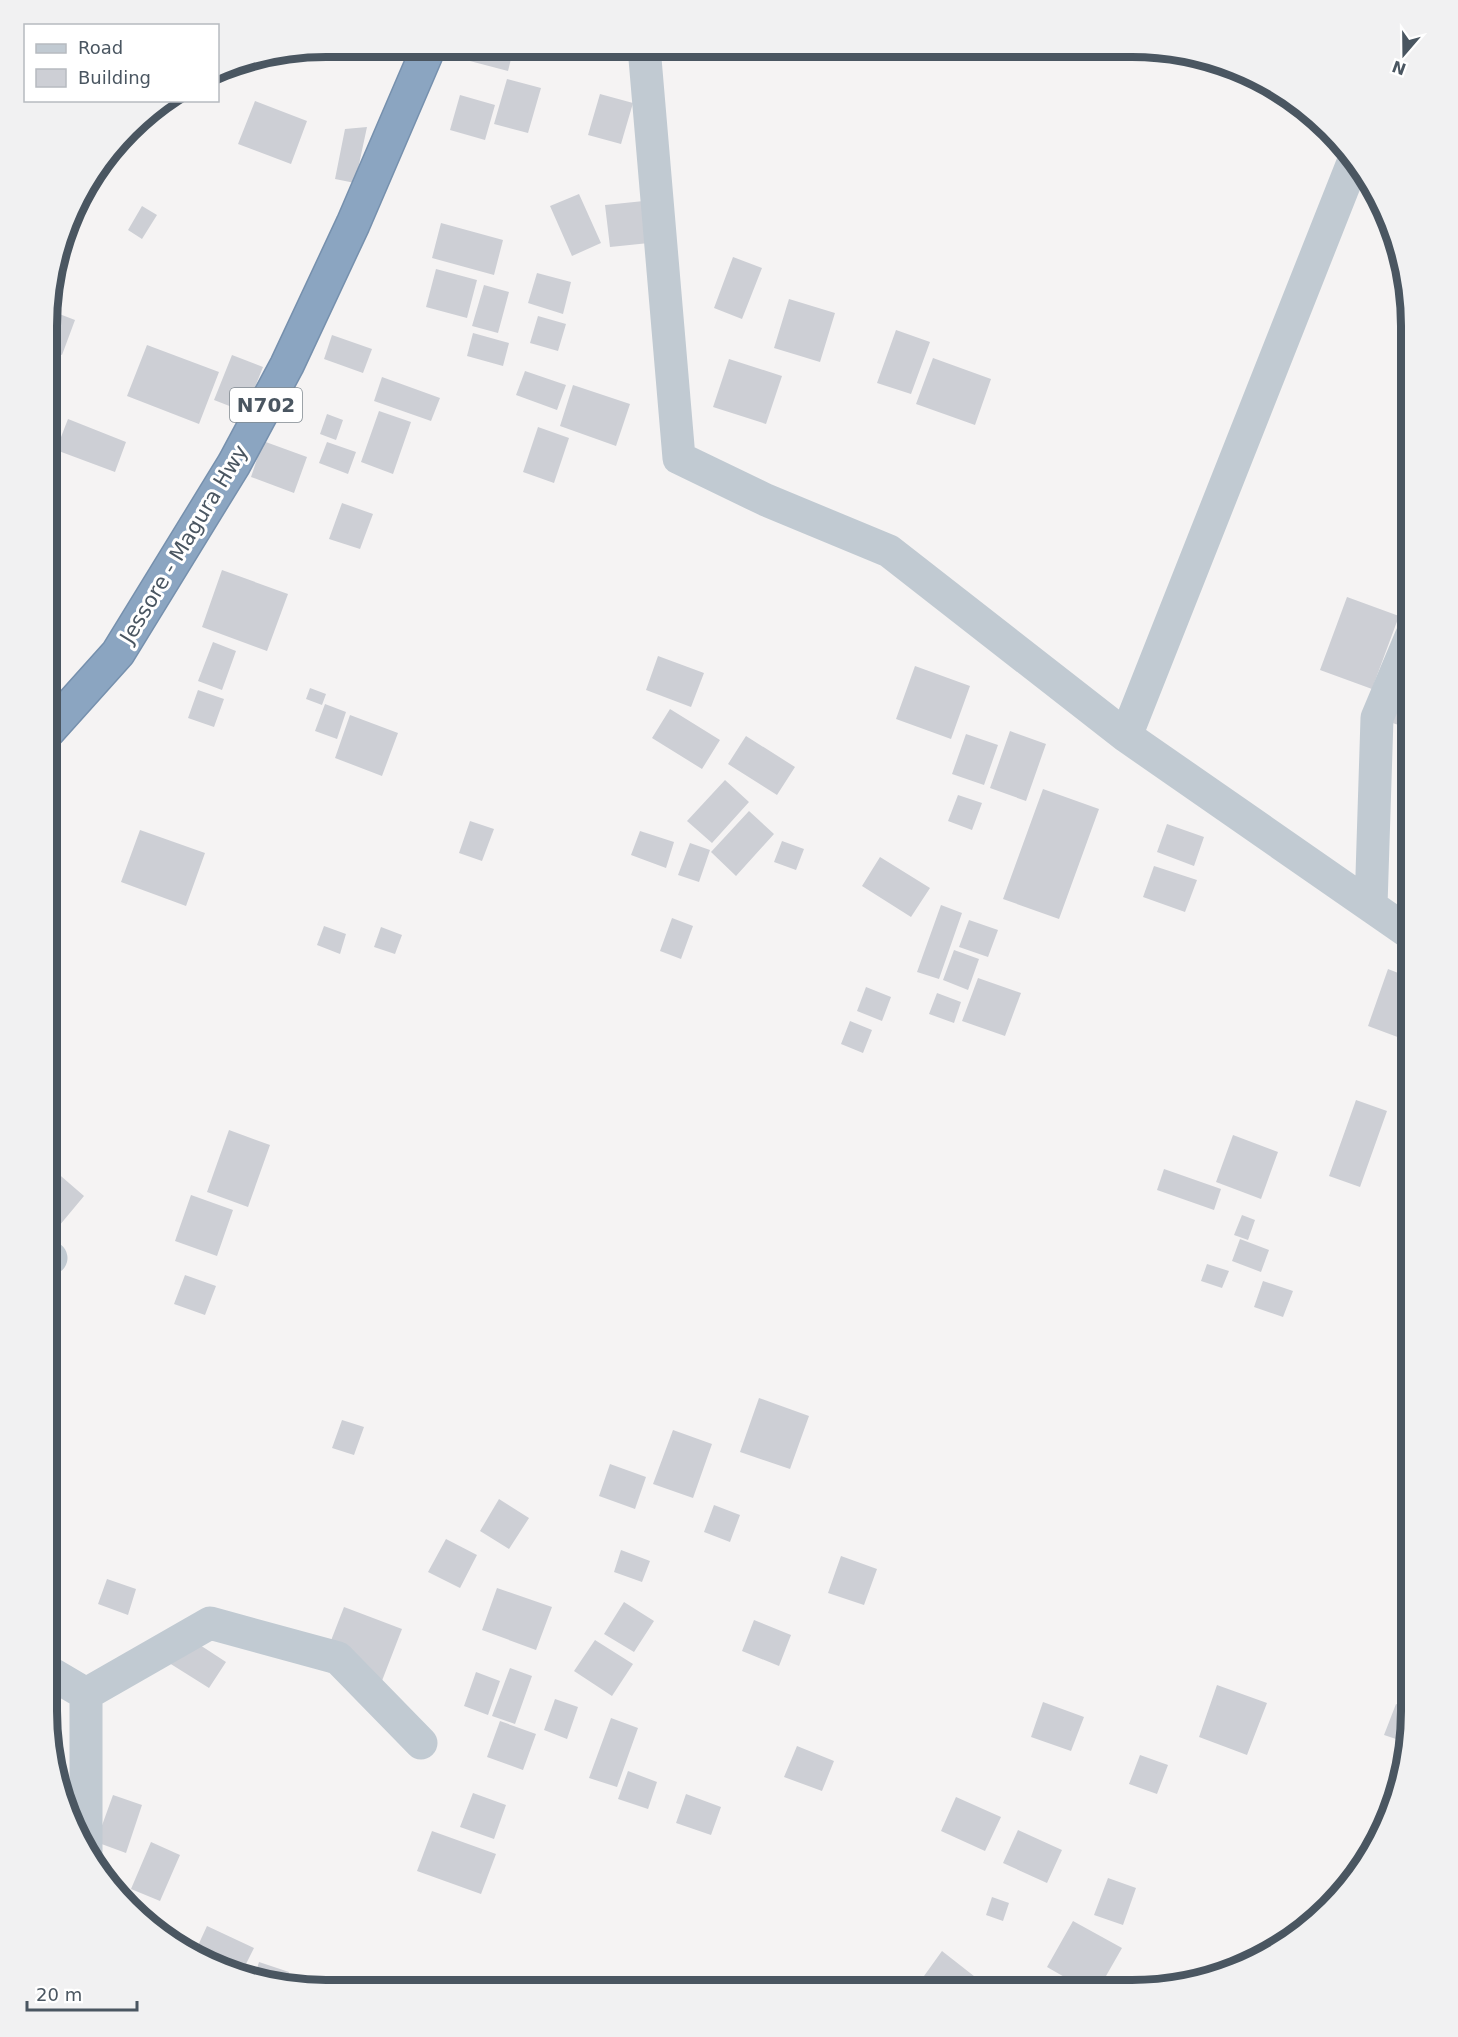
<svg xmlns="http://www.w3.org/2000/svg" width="1458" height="2037" viewBox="0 0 1458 2037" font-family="'DejaVu Sans',sans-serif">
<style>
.building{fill:#cdcfd5}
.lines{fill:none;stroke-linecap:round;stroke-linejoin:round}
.highway-casing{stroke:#7690ad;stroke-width:36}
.minor{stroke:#c1cad2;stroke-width:33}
.highway{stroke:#8ba5c1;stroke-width:33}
.labels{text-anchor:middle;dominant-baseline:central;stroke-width:6;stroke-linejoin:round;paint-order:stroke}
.shield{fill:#fff;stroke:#808990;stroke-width:1.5}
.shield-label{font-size:20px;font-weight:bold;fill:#4a5661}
.street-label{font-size:21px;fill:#4a5661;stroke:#fff}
.rim{fill:none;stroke:#4a5661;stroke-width:8}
</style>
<rect width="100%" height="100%" fill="#f5f3f3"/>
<path class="building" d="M470,47h44l-6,24 -42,-11z
M1153,49h16l16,4 -5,12 -28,-11z
M507,79l34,9 -13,45 -34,-9z
M600,94l33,9 -12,41 -33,-9z
M460,95l35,10 -10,35 -35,-10z
M255,101l52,20 -16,43 -53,-20z
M367,127l-12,56 -20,-4 10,-50z
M579,194l22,49 -29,13 -22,-50z
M644,201l5,42 -39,4 -5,-42z
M142,206l15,9 -15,24 -14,-9z
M441,223l62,17 -9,35 -62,-17z
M733,257l29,11 -20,51 -28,-11z
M436,269l41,11 -10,38 -41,-11z
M537,273l34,9 -8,32 -35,-11z
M484,285l25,7 -11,41 -26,-7z
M789,299l46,14 -15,49 -46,-14z
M49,310l26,10 -13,35 -13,-5z
M538,316l28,8 -8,27 -28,-8z
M896,330l34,12 -19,52 -34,-11z
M473,333l36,10 -6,23 -36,-10z
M332,335l40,14 -9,24 -39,-14z
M147,345l72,27 -20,52 -72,-28z
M232,355l31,12 -18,45 -31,-12z
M933,358l58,21 -16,46 -59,-21z
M729,359l53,17 -16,48 -53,-17z
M525,371l41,14 -9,25 -41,-15z
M382,377l58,21 -9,23 -57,-20z
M573,385l57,19 -14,42 -56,-20z
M379,411l32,11 -18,52 -32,-12z
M49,414l8,3 -8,21z
M327,414l16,6 -7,20 -16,-6z
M68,419l58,23 -11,30 -59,-22z
M538,427l31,11 -15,45 -31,-11z
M263,441l44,16 -13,36 -43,-16z
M327,442l29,10 -8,22 -29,-11z
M342,503l31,11 -13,35 -31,-10z
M222,570l66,24 -21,57 -65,-24z
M1347,597l52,19 -27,73 -52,-19z
M213,642l23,9 -14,39 -24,-9z
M658,656l46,17 -13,34 -45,-17z
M915,666l55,20 -19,53 -55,-20z
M310,688l16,6 -4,11 -16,-6z
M198,690l26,9 -10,28 -26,-9z
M1386,691l25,8v30l-34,-11z
M325,704l21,8 -9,27 -22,-8z
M670,709l50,31 -18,29 -50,-31z
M350,715l48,18 -16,43 -47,-18z
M1010,731l36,13 -20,57 -36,-13z
M966,734l32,11 -14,40 -32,-11z
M746,736l49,31 -18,28 -49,-31z
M725,780l24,22 -37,41 -25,-22z
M1043,789l56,20 -40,110 -56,-20z
M958,795l24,8 -10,27 -24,-9z
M749,811l25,23 -38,42 -25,-24z
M470,821l24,8 -12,32 -23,-8z
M1167,824l37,13 -10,29 -37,-14z
M140,830l65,23 -19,53 -65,-24z
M640,831l34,11 -8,26 -35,-13z
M782,841l22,8 -8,21 -22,-8z
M690,843l20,7 -11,32 -21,-7z
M880,857l50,31 -19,29 -49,-31z
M1154,866l43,14 -12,32 -42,-15z
M941,905l21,8 -23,66 -22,-7z
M672,918l21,8 -12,33 -21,-8z
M969,920l29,10 -10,27 -29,-10z
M324,926l22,8 -6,20 -23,-9z
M381,927l21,8 -7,19 -21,-7z
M954,950l25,9 -11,31 -25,-10z
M1388,969l23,9v64l-43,-16z
M978,978l43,15 -16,43 -43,-15z
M866,987l25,10 -9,24 -25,-10z
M937,993l24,9 -7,21 -25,-9z
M850,1021l22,9 -9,23 -22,-9z
M48,1063l10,13 -10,9z
M1356,1100l31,11 -27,76 -31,-11z
M229,1130l41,15 -22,62 -41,-15z
M1233,1135l45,17 -17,47 -45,-17z
M47,1164l37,32 -35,42 -2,-2z
M1164,1169l57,20 -7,21 -57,-20z
M191,1195l42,15 -16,46 -42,-15z
M1242,1215l13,5 -7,20 -14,-5z
M1240,1239l29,11 -8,22 -29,-11z
M1207,1264l22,7 -7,17 -21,-7z
M185,1275l31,11 -11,29 -31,-11z
M1263,1281l30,10 -10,26 -29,-10z
M759,1398l50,18 -19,53 -50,-17z
M342,1420l22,7 -10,28 -22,-7z
M673,1430l39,14 -19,54 -40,-14z
M610,1464l36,13 -11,32 -36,-13z
M499,1499l30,19 -20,31 -29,-18z
M714,1505l26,10 -10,27 -26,-10z
M446,1539l31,16 -17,33 -32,-16z
M621,1550l29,11 -8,21 -28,-10z
M841,1556l36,13 -13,36 -36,-12z
M107,1579l29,10 -8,26 -30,-11z
M497,1588l55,19 -16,43 -54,-20z
M624,1602l30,19 -20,31 -30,-18z
M344,1607l58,22 -24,62 -58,-22z
M754,1620l37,15 -12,31 -37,-15z
M183,1634l43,28 -17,26 -43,-27z
M595,1640l38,24 -21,32 -38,-25z
M510,1668l22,8 -17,48 -23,-8z
M476,1672l24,9 -12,34 -24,-9z
M1217,1685l50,18 -20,52 -48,-18z
M555,1699l23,8 -11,32 -23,-9z
M1043,1702l41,15 -13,34 -40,-14z
M1396,1704l15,5v21l-3,13 -24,-8z
M611,1718l27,10 -21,59 -28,-9z
M500,1721l36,13 -13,36 -36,-13z
M797,1746l37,15 -12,30 -38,-14z
M1400,1753l6,2 -5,25 -9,-3z
M1140,1755l28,10 -11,29 -28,-10z
M628,1771l29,11 -9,27 -30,-10z
M473,1793l33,12 -12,34 -34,-12z
M686,1794l35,13 -10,28 -35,-12z
M113,1795l29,10 -16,48 -30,-11z
M956,1797l45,20 -16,34 -44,-20z
M1018,1830l44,20 -15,33 -44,-20z
M432,1831l64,23 -15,40 -64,-23z
M151,1842l29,13 -20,46 -29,-12z
M1108,1878l28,10 -13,37 -29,-10z
M992,1897l17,6 -6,18 -17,-6z
M1073,1921l49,27 -24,42h-11l-40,-23z
M207,1926l47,22 -11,22 -48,-18z
M942,1951l37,29 -7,10h-30l-18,-14z
M259,1962l30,10 -5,14 -29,-11z"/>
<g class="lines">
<g class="highway-casing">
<path id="highway" d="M48,731l70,-78 116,-189 53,-99 66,-141 76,-177"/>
</g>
<path class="minor" d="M644,47l35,411 87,42 123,51 237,185 285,198
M1126,736l226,-571
M1371,906l6,-188 34,-81
M47,1255l4,3
M47,1671l39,23v157
M86,1694l124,-71 128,35 83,85"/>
<use href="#highway" class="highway"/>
</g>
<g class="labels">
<rect class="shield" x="230" y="388" width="72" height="34" rx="4.5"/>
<g class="shield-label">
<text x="266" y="405">N702</text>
</g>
<g class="street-label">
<text transform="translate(184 544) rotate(-59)">Jessore - Magura Hwy</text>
</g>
</g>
<path d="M0 0H1458V2037H0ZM326 57H1132A269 269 0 0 1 1401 326V1711A269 269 0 0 1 1132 1980H326A269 269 0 0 1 57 1711V326A269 269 0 0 1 326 57Z" fill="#f1f1f2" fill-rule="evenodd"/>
<path class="rim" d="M326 57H1132A269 269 0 0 1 1401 326V1711A269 269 0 0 1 1132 1980H326A269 269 0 0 1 57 1711V326A269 269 0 0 1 326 57Z"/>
<rect x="24" y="24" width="195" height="78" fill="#ffffff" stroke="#b7bbc0" stroke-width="1.5"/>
<rect x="36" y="44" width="30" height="9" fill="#c1cad2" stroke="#b7bbc0" stroke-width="1.5"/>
<text x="78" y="54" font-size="18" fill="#4a5661">Road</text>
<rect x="36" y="69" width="30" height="18" fill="#cdcfd5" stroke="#b7bbc0" stroke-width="1.5"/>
<text x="78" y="84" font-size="18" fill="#4a5661">Building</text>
<g transform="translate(1404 54) rotate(200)" stroke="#ffffff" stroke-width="4.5" paint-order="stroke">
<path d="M0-4.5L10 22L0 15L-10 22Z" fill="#4a5661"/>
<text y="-9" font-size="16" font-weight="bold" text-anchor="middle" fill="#4a5661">N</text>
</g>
<path d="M27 2001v9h110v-9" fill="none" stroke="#4a5661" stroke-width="3"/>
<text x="36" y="2001" font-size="18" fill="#4a5661" stroke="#ffffff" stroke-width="4.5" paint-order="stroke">20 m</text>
</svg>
